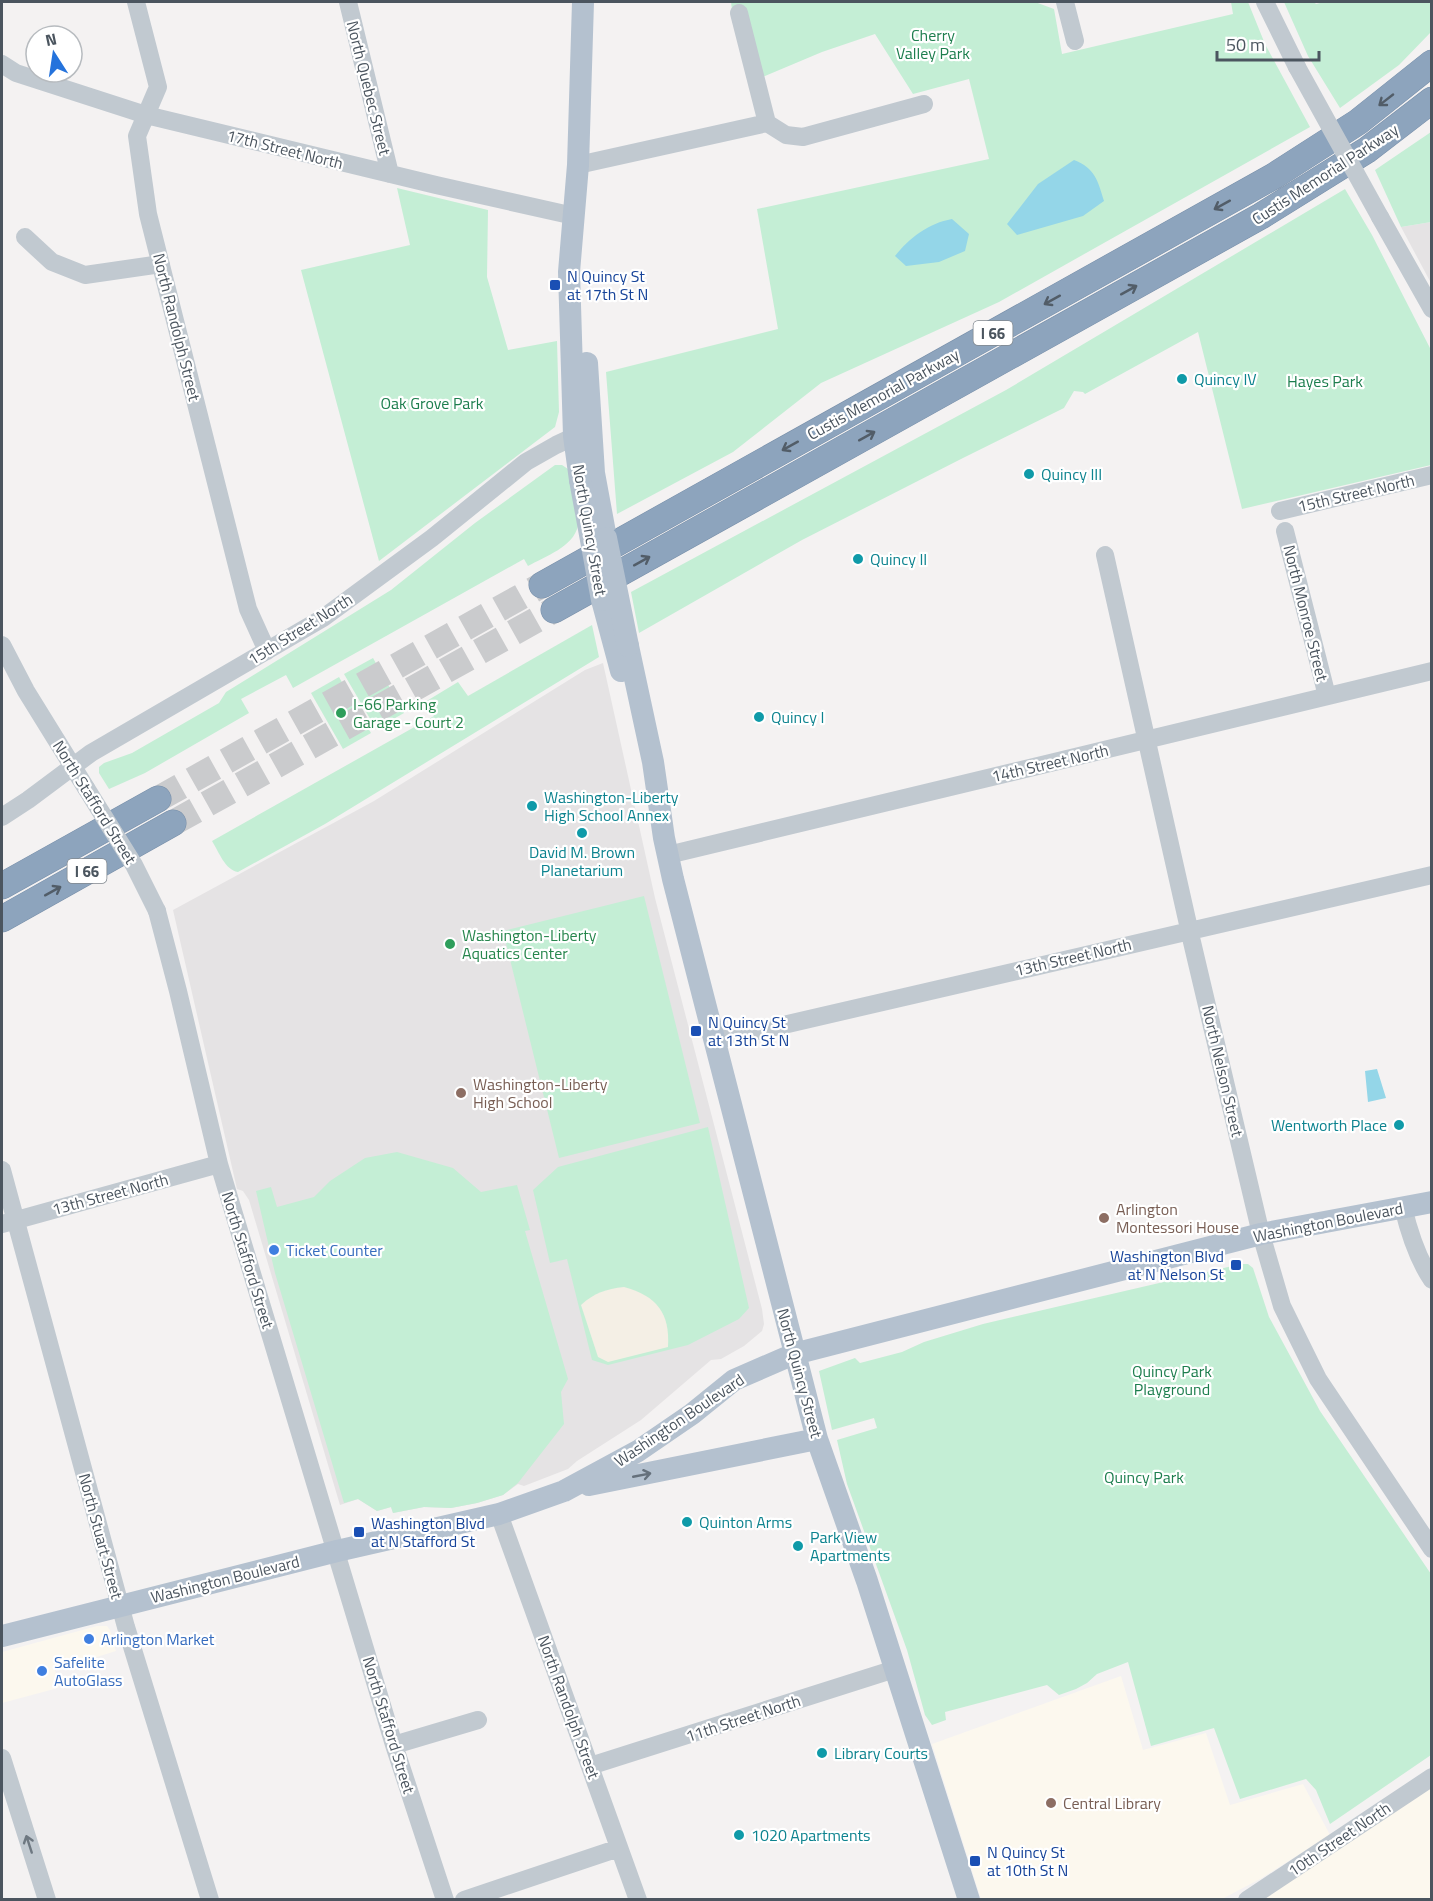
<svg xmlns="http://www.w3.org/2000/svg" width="1433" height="1901" viewBox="0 0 1433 1901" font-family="'Titillium Web',sans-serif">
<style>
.commercial{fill:#fcf8ee}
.education{fill:#e5e3e4}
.green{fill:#c4eed5}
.sand{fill:#f4efe5}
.water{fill:#94d6e8}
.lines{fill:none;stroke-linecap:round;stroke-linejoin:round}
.highway-tunnel{stroke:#cacbcd;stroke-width:26;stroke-dasharray:26 13;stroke-linecap:butt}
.highway-casing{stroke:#788fa9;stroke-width:27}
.minor{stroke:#c1c9d0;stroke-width:18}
.major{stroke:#b4c1cf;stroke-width:22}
.highway{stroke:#8da4bd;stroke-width:26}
.minor-bridge{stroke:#c1c9d0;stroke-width:18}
.major-bridge{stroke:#b4c1cf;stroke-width:22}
.oneway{stroke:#525d68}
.oneway2{stroke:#65707b}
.oneway3{stroke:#6e7881}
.transit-dot{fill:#1a4fb4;stroke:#fff;stroke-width:2}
.culture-dot{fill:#0f9aa8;stroke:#fff;stroke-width:2}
.leisure-dot{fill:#2e9e5b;stroke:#fff;stroke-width:2}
.education-dot{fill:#8d6e63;stroke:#fff;stroke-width:2}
.shop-dot{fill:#3f7fe0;stroke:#fff;stroke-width:2}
.labels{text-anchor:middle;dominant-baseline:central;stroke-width:4.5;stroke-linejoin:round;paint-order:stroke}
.shield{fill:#fff;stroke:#81888f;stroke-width:1.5}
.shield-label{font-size:15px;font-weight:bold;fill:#4b555f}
.park-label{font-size:16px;fill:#1d7e4e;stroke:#fff}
.street-label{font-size:16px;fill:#4b555f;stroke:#fff}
.transit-label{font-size:16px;fill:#164399;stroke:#fff;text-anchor:start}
.culture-label{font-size:16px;fill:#0d838f;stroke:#fff;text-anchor:start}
.leisure-label{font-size:16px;fill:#27864d;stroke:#fff;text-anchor:start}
.education-label{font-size:16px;fill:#785e54;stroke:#fff;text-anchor:start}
.shop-label{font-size:16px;fill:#366cbe;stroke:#fff;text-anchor:start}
</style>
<rect width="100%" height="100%" fill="#f4f2f2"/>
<path class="commercial" d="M97,1626h10l3,4 6,21 -61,19 4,17 -1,1 -56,15v-51z
M1121,1676l22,74 63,-17 24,72 73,-21 27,51 -70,44 -38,20h-241l-49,-155z
M1431,1787v112h-170z"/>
<path class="education" d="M1431,222v61l-30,-56z
M603,663l52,235 107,411 2,15 -2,7 -18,15 -23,13 -10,1 -70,60 -64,41 -9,8 -44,17 -6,-2 -15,11 -26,8 -26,5 -27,-1 -31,6 -2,-6 -14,4 -19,-12 -18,6 -91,-305 -6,-9 -6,-2 -64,-279 201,-109 211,-131z"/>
<path class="green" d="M731,2h304l19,7 8,45 171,-40 -2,-12h17l17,42 45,83 -311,175 -178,81 -88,69 -116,62 -11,-142 172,-43 -21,-120 232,-50 -20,-80 -56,15 -38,-60 -53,18 -62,26 -28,-68z
M1284,2h30l2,2 8,-2h107v30l-32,33 -59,43 -32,-52z
M1431,132v90l-30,5 -26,-57z
M397,188l91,22 -1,67 21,73 49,-9 2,71 -4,15 -176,134 -78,-291 109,-25z
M1345,189l27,46 59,115v115l-189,44 -44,-177 -113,62 -2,-2 -9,-1 -10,17 -101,50 -161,82 -163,93 -8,-41 375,-202z
M555,465h7l6,4 10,57c-5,21 -32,30 -50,40l-4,-7 -231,129 -7,-13 -45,24 8,14 -104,60 -36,16 -10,-16v-6l5,-4 28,-10 87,-50 7,-11 165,-102 84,-67z
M592,625l7,32 -274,167 -87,48c-13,-2 -19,-20 -26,-31l222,-125 -9,-14 33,-20 10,14z
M373,658l31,55 -28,16 -32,-55z
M339,677l32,56 -28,16 -32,-56z
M644,896l56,227 -141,35 -56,-227z
M708,1127l41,181 -10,11 -51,26 -80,20 -16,-5 -25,-101 -17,4 -17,-73 25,-23z
M397,1152l56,16 28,24 36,-7 13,45 -5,1 43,148 -7,13 3,32 -46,59 -15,12 -26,8 -26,5 -27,-1 -31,6 -2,-6 -14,4 -19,-12 -14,4 -69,-230 -19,-82 15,-4 6,20 37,-10 16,-16 35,-23z
M1241,1264h7l5,4 16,49 51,94 111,163v181l-101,69 -14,-34 -10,-11 -66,20 -26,-71 -63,18 -23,-84 -31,12 -10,9 -11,6 -17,6 -12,-10 -102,27 1,8 -14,5 -7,-10 -18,-65 -60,-166 -10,-44 40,-12 -3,-10 -42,12 -13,-59 36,-13 5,5 42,-11 22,-10 59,-18z"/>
<path class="sand" d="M624,1287c33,9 46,26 44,60l-60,15 -10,-5 -17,-52c13,-12 25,-16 43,-18z"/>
<path class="water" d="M1074,160c21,8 24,21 30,41l-21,15 -66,19 -10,-11 31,-40z
M952,219l17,15 -4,17 -26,11 -33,4 -11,-10c14,-18 34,-33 57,-37z
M1377,1069l9,29 -18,4 -3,-31z"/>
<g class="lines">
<path class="highway-tunnel" d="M158,799l384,-214
M173,823l381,-213"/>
<g class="highway-casing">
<path id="highway" d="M542,585l732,-409 84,-54 74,-59
M554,610l707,-394 106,-66 65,-50
M2,886l156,-87
M2,919l171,-96"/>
</g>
<path class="minor" d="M136,2l22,85 -21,49 11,78 100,395 19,42
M348,2l42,172
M1065,2l10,39
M1265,2l32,65
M739,13l28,110
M2,64l14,9 130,42 290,70 138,31
M578,165l189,-42 19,12 17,2 121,-33
M1380,217l52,92
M25,237l27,25 33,13 76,-11
M1280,511l152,-36
M1285,531l42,165
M1105,555l87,387 69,292 21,72 36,73 114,170
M2,645l24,46 60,97
M2,817l26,-17 63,-47 232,-135 109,-80 94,-76 30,-17 30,-14
M668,855l764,-184
M157,911l21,80 41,173 175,581 51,155
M714,1041l718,-166
M2,1170l124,457 84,273
M1403,1207c6,25 14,51 29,73
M2,1224l217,-60
M499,1514l139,386
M394,1745l84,-25
M2,1758l45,142
M590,1766l305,-97
M464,1900l155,-52
M1247,1900l185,-123"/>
<path class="major" d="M587,363l7,110 12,65
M580,480l-6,-44 -5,-164 9,-107 5,-163
M602,600l19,71
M628,646l25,116 11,76 9,41 144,560 50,142 102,319
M589,1485l228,-46
M2,1636l335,-85 162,-37 65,-23 74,-40 54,-37 42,-34 60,-26 467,-120 171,-32"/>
<use href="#highway" class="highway"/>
<path class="minor-bridge" d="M1297,67l83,150
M86,788l48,77 23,46"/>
<path class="major-bridge" d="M580,480l22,120
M606,538l22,108"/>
</g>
<defs><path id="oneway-shaft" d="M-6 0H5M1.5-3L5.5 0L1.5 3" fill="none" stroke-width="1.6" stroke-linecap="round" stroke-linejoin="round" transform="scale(1.5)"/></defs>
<g class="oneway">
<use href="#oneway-shaft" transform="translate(1386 100) rotate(142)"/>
<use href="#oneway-shaft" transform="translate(1222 205) rotate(151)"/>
<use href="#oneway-shaft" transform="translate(1129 290) rotate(-29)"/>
<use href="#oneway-shaft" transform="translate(1052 300) rotate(151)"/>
<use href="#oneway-shaft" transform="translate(867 436) rotate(-29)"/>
<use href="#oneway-shaft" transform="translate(790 446) rotate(151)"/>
<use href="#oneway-shaft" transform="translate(642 561) rotate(-29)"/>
<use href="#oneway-shaft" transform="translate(53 891) rotate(-29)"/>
</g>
<use class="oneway2" href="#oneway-shaft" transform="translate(642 1475) rotate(-11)"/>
<use class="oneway3" href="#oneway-shaft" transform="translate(29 1844) rotate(-108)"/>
<g class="transit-dot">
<rect x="549" y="279" width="12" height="12" rx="3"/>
<rect x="690" y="1025" width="12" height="12" rx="3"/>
<rect x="1230" y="1259" width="12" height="12" rx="3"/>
<rect x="353" y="1526" width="12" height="12" rx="3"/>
<rect x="969" y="1855" width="12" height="12" rx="3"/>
</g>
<g class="culture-dot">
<circle cx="1182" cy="379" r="6"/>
<circle cx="1029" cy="474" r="6"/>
<circle cx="858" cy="559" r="6"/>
<circle cx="759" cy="717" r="6"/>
<circle cx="532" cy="806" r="6"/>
<circle cx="582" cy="833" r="6"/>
<circle cx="1399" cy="1125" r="6"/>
<circle cx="687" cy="1522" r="6"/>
<circle cx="798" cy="1546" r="6"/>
<circle cx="822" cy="1753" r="6"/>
<circle cx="739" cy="1835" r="6"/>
</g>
<g class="leisure-dot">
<circle cx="341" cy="713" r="6"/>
<circle cx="450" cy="944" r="6"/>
</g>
<g class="education-dot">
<circle cx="461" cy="1093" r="6"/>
<circle cx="1104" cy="1218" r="6"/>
<circle cx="1051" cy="1803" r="6"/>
</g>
<g class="shop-dot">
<circle cx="274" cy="1250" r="6"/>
<circle cx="89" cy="1639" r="6"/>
<circle cx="42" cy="1671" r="6"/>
</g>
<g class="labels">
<g class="shield">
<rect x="973.5" y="321" width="39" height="24" rx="4.5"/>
<rect x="67.5" y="859" width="39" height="24" rx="4.5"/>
</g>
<g class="shield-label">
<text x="993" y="333">I 66</text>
<text x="87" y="871">I 66</text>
</g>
<g class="park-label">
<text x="933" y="35">Cherry<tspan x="933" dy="18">Valley Park</tspan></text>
<text x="1325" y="381">Hayes Park</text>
<text x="432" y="403">Oak Grove Park</text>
<text x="1172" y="1371">Quincy Park<tspan x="1172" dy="18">Playground</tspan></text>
<text x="1144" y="1477">Quincy Park</text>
</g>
<g class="street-label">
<text transform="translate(369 88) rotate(76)">North Quebec Street</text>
<text transform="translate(285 149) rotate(14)">17th Street North</text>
<text transform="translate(1325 174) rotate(-33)">Custis Memorial Parkway</text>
<text transform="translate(177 327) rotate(76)">North Randolph Street</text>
<text transform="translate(883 394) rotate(-29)">Custis Memorial Parkway</text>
<text transform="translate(1356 493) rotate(-13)">15th Street North</text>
<text transform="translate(590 530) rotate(80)">North Quincy Street</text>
<text transform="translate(1306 613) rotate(76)">North Monroe Street</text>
<text transform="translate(300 629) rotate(-32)">15th Street North</text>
<text transform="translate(1050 763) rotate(-13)">14th Street North</text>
<text transform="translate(95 802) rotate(58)">North Stafford Street</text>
<text transform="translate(1073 957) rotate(-13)">13th Street North</text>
<text transform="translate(1223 1071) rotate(77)">North Nelson Street</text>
<text transform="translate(110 1194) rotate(-15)">13th Street North</text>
<text transform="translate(1328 1222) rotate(-11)">Washington Boulevard</text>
<text transform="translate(248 1260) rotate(73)">North Stafford Street</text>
<text transform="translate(800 1373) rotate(75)">North Quincy Street</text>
<text transform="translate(679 1420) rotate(-34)">Washington Boulevard</text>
<text transform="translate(101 1536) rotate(75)">North Stuart Street</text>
<text transform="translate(225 1579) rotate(-14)">Washington Boulevard</text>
<text transform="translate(569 1707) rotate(70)">North Randolph Street</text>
<text transform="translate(743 1718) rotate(-18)">11th Street North</text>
<text transform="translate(389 1725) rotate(73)">North Stafford Street</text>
<text transform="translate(1339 1839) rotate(-34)">10th Street North</text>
</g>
<g class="transit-label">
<text x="567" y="276">N Quincy St<tspan x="567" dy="18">at 17th St N</tspan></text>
<text x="708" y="1022">N Quincy St<tspan x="708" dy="18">at 13th St N</tspan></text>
<text x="1224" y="1256" text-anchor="end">Washington Blvd<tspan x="1224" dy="18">at N Nelson St</tspan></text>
<text x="371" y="1523">Washington Blvd<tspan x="371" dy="18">at N Stafford St</tspan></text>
<text x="987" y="1852">N Quincy St<tspan x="987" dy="18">at 10th St N</tspan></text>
</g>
<g class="culture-label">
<text x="1194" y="379">Quincy IV</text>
<text x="1041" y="474">Quincy III</text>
<text x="870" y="559">Quincy II</text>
<text x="771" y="717">Quincy I</text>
<text x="544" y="797">Washington-Liberty<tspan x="544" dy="18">High School Annex</tspan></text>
<text x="582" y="852" text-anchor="middle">David M. Brown<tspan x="582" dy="18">Planetarium</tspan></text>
<text x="1387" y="1125" text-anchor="end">Wentworth Place</text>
<text x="699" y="1522">Quinton Arms</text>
<text x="810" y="1537">Park View<tspan x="810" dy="18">Apartments</tspan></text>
<text x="834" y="1753">Library Courts</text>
<text x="751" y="1835">1020 Apartments</text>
</g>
<g class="leisure-label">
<text x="353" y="704">I-66 Parking<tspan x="353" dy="18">Garage - Court 2</tspan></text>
<text x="462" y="935">Washington-Liberty<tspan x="462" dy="18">Aquatics Center</tspan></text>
</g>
<g class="education-label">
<text x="473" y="1084">Washington-Liberty<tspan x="473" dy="18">High School</tspan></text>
<text x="1116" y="1209">Arlington<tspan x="1116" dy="18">Montessori House</tspan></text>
<text x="1063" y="1803">Central Library</text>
</g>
<g class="shop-label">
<text x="286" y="1250">Ticket Counter</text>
<text x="101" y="1639">Arlington Market</text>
<text x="54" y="1662">Safelite<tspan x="54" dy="18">AutoGlass</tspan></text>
</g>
</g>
<rect width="1433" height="1901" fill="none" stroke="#4b555f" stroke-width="6"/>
<g transform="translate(54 54) rotate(348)"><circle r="28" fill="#ffffff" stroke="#b7bbbf" stroke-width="1.5"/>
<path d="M0-4.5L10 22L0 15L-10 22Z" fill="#2573dc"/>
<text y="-9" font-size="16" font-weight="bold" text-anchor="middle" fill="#4b555f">N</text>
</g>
<path d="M1217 51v9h102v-9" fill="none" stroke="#4b555f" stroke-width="3"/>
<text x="1226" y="51" font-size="18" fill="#4b555f" stroke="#ffffff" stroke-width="4.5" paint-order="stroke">50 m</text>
</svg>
